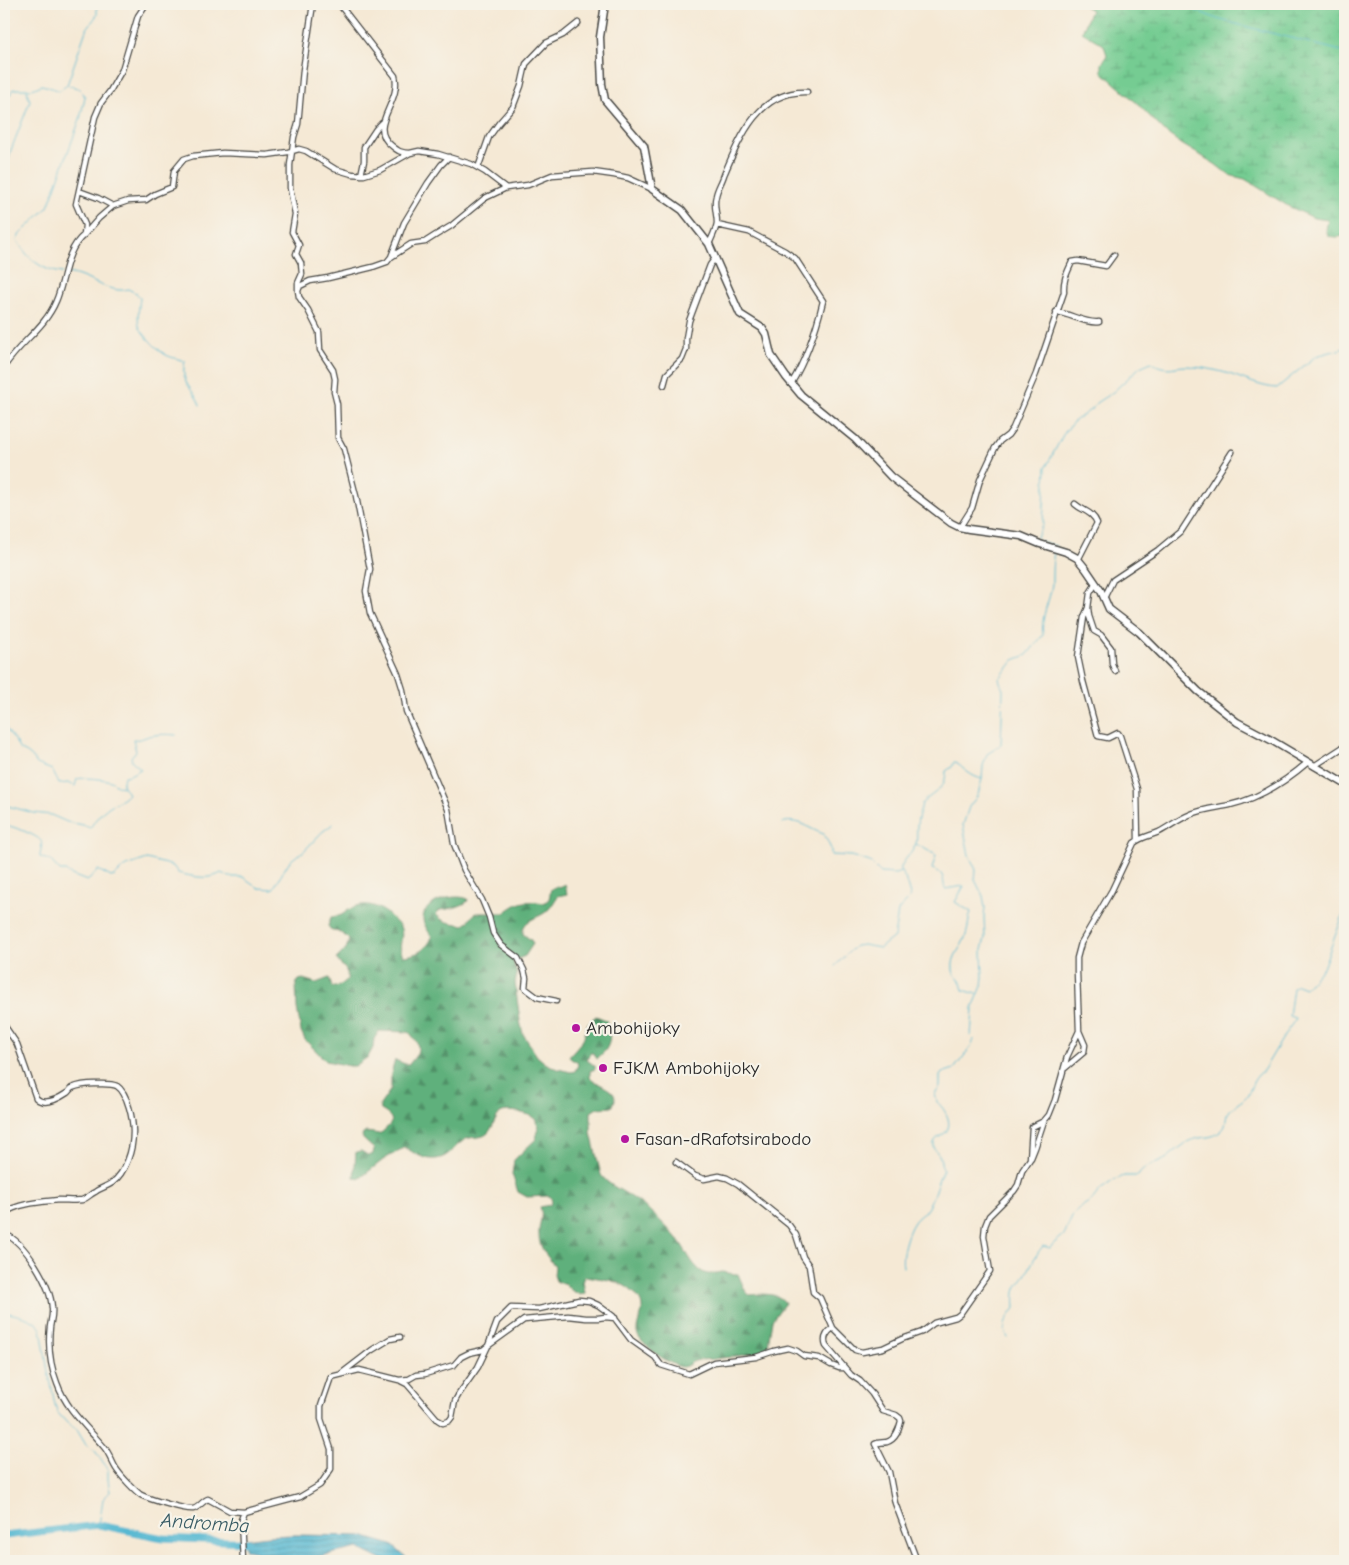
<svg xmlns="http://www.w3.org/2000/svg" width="1349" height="1565" viewBox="0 0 1349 1565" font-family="'Comic Neue',sans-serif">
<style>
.forest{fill:url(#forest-firs);stroke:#456e54}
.wetland{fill:url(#wetland-marsh);stroke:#507c5e}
.water{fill:url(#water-rules);stroke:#3e717e}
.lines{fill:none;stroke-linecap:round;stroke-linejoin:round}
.stream{stroke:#52b7d1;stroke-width:1}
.river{stroke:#52b7d1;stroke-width:7}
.street-casing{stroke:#494844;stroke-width:7}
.secondary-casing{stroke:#494844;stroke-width:9}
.street{stroke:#fff;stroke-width:4.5}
.secondary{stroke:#fff;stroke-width:6}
.poi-dot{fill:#b5179e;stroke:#f7f3e8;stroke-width:2}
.labels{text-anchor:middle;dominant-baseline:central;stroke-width:4.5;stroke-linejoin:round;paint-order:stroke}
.poi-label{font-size:19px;fill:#2b2b2b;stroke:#f7f3e8;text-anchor:start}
.water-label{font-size:20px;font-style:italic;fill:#395c65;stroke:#f7f3e8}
</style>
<defs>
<pattern id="forest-firs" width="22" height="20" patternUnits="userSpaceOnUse" patternTransform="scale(1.25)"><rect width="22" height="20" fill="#5fb07c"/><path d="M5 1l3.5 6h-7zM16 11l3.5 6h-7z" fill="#4f8f66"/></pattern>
<pattern id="wetland-marsh" width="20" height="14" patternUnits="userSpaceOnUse" patternTransform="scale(1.25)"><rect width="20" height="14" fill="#74cc92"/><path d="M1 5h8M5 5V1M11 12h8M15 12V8" fill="none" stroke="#65af7e"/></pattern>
<pattern id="water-rules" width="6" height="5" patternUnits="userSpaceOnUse" patternTransform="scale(1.25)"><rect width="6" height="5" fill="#52b7d1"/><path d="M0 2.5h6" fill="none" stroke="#4495aa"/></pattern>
</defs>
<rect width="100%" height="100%" fill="#f7f3e8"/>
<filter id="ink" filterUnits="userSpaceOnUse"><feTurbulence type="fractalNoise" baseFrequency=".02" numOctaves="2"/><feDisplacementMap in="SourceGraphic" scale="10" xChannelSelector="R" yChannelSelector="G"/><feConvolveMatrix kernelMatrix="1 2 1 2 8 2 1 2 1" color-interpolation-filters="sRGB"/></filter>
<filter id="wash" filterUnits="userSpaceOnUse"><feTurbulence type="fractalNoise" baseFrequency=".0096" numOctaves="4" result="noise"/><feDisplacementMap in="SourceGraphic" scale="20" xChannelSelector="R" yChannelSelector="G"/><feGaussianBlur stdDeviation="1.12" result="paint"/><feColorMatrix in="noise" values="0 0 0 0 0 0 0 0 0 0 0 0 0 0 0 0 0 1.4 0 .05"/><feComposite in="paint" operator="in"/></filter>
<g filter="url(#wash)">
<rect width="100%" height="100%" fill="#f5e9d5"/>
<path class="forest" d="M565,884l2,10 -9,2c-3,4 -6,10 -10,14 -7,8 -27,9 -25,24l8,6 2,4 -8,12 -12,5 4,13 -2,9 5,38 3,13 14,22 8,7 13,6 13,3 4,-1 3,-6 -1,-3 -6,-3 -2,-3 14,-16 5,-17 8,-7 10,4c6,16 6,28 -10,39l-3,-6h-3l-3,7 8,6v3l-5,2v6c10,11 33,12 22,30l-15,1 -6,4v21l10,42c8,11 21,15 32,23 15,10 30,25 43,39 10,11 14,28 28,36 8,3 12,-1 19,-1 5,1 10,2 15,2l7,16 4,5c11,-1 30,-3 36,8l-13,17 -5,31c-17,3 -35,6 -53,8 -6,1 -13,0 -19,2 -5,1 -7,6 -13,6 -11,-1 -43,-23 -45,-34 -1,-9 6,-18 5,-26 0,-10 -15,-21 -23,-24 -10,-4 -23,-5 -34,-7l-2,4 2,13 -5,2 -9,-5 -7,-7h-4l-4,-2 -2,-6 1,-9c-8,-10 -16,-18 -16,-31 -1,-10 5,-19 1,-28l10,-2 2,-5 -3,-4 -22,1 -9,-5 -6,-18 2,-14 22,-21 2,-9 -1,-10c-5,-6 -29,-12 -37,-7 -5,5 -7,15 -12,20 -6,6 -15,3 -22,6 -9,5 -15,14 -21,17 -14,8 -29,-1 -40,-9l-22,13 -24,19 -5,-2 2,-25 5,-1 8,5 4,-2 1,-5 -11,-10 -1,-4 4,-3 14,2c12,-11 18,-14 1,-24l-1,-5 11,-16v-15l4,-14 10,4h4c13,-14 11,-19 0,-32l-30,-1 -5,8 -1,9 -5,9 -13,9h-5l-24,-5 -21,-21 -4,-9 -4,-23 -1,-24 3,-4 4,-1 13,4 13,-5 3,9c8,0 10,-3 16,-8l-2,-9 -10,-11 10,-10 3,-9c-5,-6 -10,-9 -17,-9l-4,-5 3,-9c14,-1 11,-4 21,-9 16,-8 31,0 42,12 3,3 6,6 7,9 3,10 -4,16 2,27 12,0 25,-7 29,-19 -3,-5 -9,-13 -9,-18 0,-18 32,-26 45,-20l-1,3c-8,5 -17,7 -27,8l-4,4c5,9 18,9 28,11 7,-4 6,-8 12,-12h28c15,-12 22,-13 40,-10l5,-4 2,-10 6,-3 3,2z"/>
<path class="wetland" d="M1081,4h264v232l-9,1 -8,-1 -2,-6 2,-10 -14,-2 -26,-12 -43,-27 -16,-4 -14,-11 -32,-19 -17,-12 -28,-29 -36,-32v-8l5,-9 -3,-10 -22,-13 9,-22z"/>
<path class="water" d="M295,1535l67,1 30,9 18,16h-26l-26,-13 -42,9 -26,1 -45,-8v-11l23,-3z"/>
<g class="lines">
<path class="stream" d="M1180,4l37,15 128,33
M4,102l10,-13h18l10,-4 13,4 4,2 8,-6 19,-55 11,-15v-11
M4,167v-2l3,1 4,-16 19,-49 -3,-10
M62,273c-20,-2 -36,-16 -45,-33l3,-6 28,-27 32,-88 5,-22 -2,-4 -5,-5 -11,-3
M66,273c19,1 44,22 62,16l8,4 4,5c-1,9 -3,20 -1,28 3,8 20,25 27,29 6,3 13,4 19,6 -5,24 7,25 15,44
M1056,546l-18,-6 -1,-3 6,-13 3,-57 17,-32 9,-12 21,-15 3,-5 17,-11 27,-25 11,-5c18,12 25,1 44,5 10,1 21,3 31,6 17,5 33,14 51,15l39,-32 29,-8
M4,726l13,18 2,5 8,4 5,4 5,7 15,6 7,14 9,-1 7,3 2,-7c7,-2 27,0 34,2 4,2 6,5 11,6l2,-11 6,-1 11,-6 -9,-8 -1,-4 5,-6 -3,-12c6,1 7,0 13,-2 8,-3 22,-3 30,-2
M4,805l30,8 17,2 16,7 16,3 7,3c5,-7 8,-13 15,-18 7,-7 16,-8 23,-16l-5,-8
M782,823c15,-6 28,7 42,11l7,15v6l20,1 19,6 11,11 14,1 6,-2
M4,825c6,0 33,10 37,16 2,4 -1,11 -1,16l11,4 9,10h6l3,3 18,7 4,-3 7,-8 13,7 4,-1 9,-9 23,-8 26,7 5,7c13,3 30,8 43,0l9,4h13l16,11 14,1 16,-27 6,-5 9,-6 18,-19 11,-8
M916,844l20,11 -4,14c13,4 10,8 13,20l19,-3 -9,16 16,10c-3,7 -2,15 -5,23 -4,14 -15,20 -13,35 1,7 6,7 8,13 1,2 1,5 2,7l14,4
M835,966l20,-20 8,-1 17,3 14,-11 4,-26 11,-12 1,-4 -5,-17 -5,-8c4,-12 11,-15 15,-24 3,-6 1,-13 2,-20 0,-8 4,-15 5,-23 12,-11 24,-14 24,-32l6,-4 2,-5h2c7,7 16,15 26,17
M903,1267c-3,-11 4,-35 11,-45 4,-6 12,-9 15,-17 6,-11 8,-24 14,-36 -2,-4 -2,-8 -3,-12 -2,-5 -7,-7 -6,-14 2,-6 7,-6 11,-10 9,-9 0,-24 -8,-31l-2,-8 5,-7v-11l2,-3 12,-4 17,-22 3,-8 -3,-3 2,-28 9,-22 1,-9 -1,-27 3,-12 -1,-21 1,-9 -2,-12 -8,-16 1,-10 -7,-15 -6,-30 6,-18 9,-12 4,-16 1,-13 4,-12 13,-8 1,-2 2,-54 -4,-11 15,-19 13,-5 16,-20c-3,-18 7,-34 9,-51 0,-11 0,-21 2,-32
M4,1312c12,3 31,5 37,17l7,43 3,12 4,21 3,8 9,10 10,7 9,15 9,6 13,18v10l2,13 -7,7 -4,26
M1008,1338c-8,-16 0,-18 7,-30 -2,-24 3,-21 14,-39 4,-8 8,-16 14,-23l7,2 3,-4 11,-9 9,-20 5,-6 14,-9 8,-10 14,-10 10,-4h14c7,-12 19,-11 29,-18 8,-6 18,-16 28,-19 10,-3 17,0 26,-8 6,-5 4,-9 6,-16 4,-8 11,-11 17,-16 8,-7 6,-19 19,-28l24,-40 8,-11v-2l-6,-2 4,-28 4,-3 8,3 18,-20 22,-58"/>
<path class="river" d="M4,1536l95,-11 64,13 85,4"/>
</g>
</g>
<g filter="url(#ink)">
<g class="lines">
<g class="street-casing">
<path id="street" d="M339,4l56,72c7,27 -29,50 -3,70 6,5 9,7 18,7
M449,157l-8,8 -13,18 -24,40 -13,34 -4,5 -14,5 -45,11 -18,3 -10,5 -2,5 1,6 9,13 11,22 1,18 13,20 2,9 -1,13 3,12 1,34 6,11 12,47 14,73 -4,22 4,22 28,61 5,16 3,21 42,98 6,35 10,26 18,30 7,17 4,16 8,12 17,13 6,12 2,8 -1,10 12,9 19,4
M478,168l11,-31 10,-14 14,-16 8,-21 5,-22 20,-21 17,-8 15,-12
M361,175l3,-14v-14l12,-18 6,-6
M79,191l19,7 15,8
M717,225l32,7 36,19 10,7 28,43c-7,29 -16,57 -32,83
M84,235l15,-17 14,-12 15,-5 18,-1 9,-6 17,-7 2,-16 10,-12 9,-3 30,-3 44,2 21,-3 11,-3 7,2 29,18 17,5 12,1 16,-5 30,-17 9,-2 19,3 33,10 14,8 21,16
M709,244c3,-7 7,-14 8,-21 0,-10 -4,-18 -1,-27 1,-7 6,-14 8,-21 16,-38 35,-85 83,-83
M391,257l20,-13 14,-2 11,-7 15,-9 34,-28 21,-10 22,-3 24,-10 41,-3 21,3 14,3 24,11
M298,290v-7l4,-9 -1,-11 -5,-9 3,-9 -7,-13 3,-18 -5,-26v-23l4,-28 4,-13 5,-54 10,-66
M1056,312c15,2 30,12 43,10
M4,367c15,-24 41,-39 52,-66 9,-20 9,-51 28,-66l1,-10 -9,-21 19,-87 6,-14 9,-12 12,-21 16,-54 8,-12
M664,385l3,-11 15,-15 4,-10v-11l3,-17 21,-56 5,-7
M1075,504c8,7 18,8 22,19l-19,37
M960,527l12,-19 8,-28 15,-32 5,-7 8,-6 5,-7 23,-54 28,-82c-1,-12 3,-19 8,-30l6,-1 28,5 8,-11
M1095,585l-5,8 -2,15 1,8 5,15 7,4 10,13 1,16 3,7
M1104,598l9,-18 45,-30 24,-20 50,-78
M1088,608l-4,9 -6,40 5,24 15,55 10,2 10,-5 2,3 17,53 1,51
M1314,766l31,-20
M4,1025l13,19 19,54c8,8 22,1 31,-5 2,-1 3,-4 5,-5 7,-3 16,-4 23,-4 7,0 16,-1 22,2 11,7 16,35 16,46 0,18 -7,40 -21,51 -6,4 -12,5 -17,9 -5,2 -7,6 -13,8 -7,1 -15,0 -23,0 -18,2 -40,3 -55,13
M1065,1068l19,-16 1,-7 -6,-14
M1031,1158l4,-10 9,-27
M676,1162l19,14 9,3 15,-3 8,2 11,6 51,41 7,10 7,22 6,9 4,26 7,6 13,30
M4,1234c21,7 47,52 48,74 1,6 -1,12 -2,19 -2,18 0,38 7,56 9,26 30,44 47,64 6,7 8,16 13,23 5,7 18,21 24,25 8,4 44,15 52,14 6,-1 9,-8 15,-10l22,12 14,1
M342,1373l30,-23 18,-11 10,-2
M401,1381l6,3 31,36 5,3 6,-2 3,-4 3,-16 4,-7 19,-27 10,-21 36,-26 44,-4 18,2h12l7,-1 10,1
M243,1561l-2,-41 3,-8 56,-15 20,-12 11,-16v-20l-10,-30v-13l10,-29 28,-7 40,10 10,-1 7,-4 9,-1 29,-9 7,-8 8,-4 14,-3 5,-4 9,-24 14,-14 28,1 40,-9 10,1 9,4 15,11 18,24 24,17 6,8 28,9 25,-12 42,-5 18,-6 14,-3 9,3 7,5 15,2 12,7 8,3h6
M917,1561l-22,-58 -6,-31 -14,-28c4,-2 7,-1 12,-2 9,-3 12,-12 14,-21l-1,-3 -4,-3 -13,-4 -11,-17 -12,-13 -9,-6 -25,-29c-3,-8 0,-13 7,-18l22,22 7,2 21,-4 19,-9 20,-7 12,-9 22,-6 4,-3 30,-43 -6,-35 1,-10 4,-10 25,-25 4,-6 4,-14 8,-12 2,-32 12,-6 5,-6 6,-15 12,-43 12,-26 -2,-59v-14l4,-15 31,-53 22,-47c7,-6 16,-7 25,-11 10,-5 20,-13 30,-17 13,-6 27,-7 41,-10 28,-6 56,-24 78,-43"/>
</g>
<g class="secondary-casing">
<path id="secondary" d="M605,4l-5,33 2,47 3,16 39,46 8,43 30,21 27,34 31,70 22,14 4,6 5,21 15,22 15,18 54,44 36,38 60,46 8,4 10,2 52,7 19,8 26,8 11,6 9,11 15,22 8,18 30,23 59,59 39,31 34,18 74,44"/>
</g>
<use href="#street" class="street"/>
<use href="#secondary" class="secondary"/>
</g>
</g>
<g class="poi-dot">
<circle cx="576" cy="1028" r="5"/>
<circle cx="603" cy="1068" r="5"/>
<circle cx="625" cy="1139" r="5"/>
</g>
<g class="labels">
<g class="poi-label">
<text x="586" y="1028">Ambohijoky</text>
<text x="613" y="1068">FJKM Ambohijoky</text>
<text x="635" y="1139">Fasan-dRafotsirabodo</text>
</g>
<g class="water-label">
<text transform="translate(205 1523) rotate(4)">Andromba</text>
</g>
</g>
<rect width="1349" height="1565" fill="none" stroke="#f7f3e8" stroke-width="20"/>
</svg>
